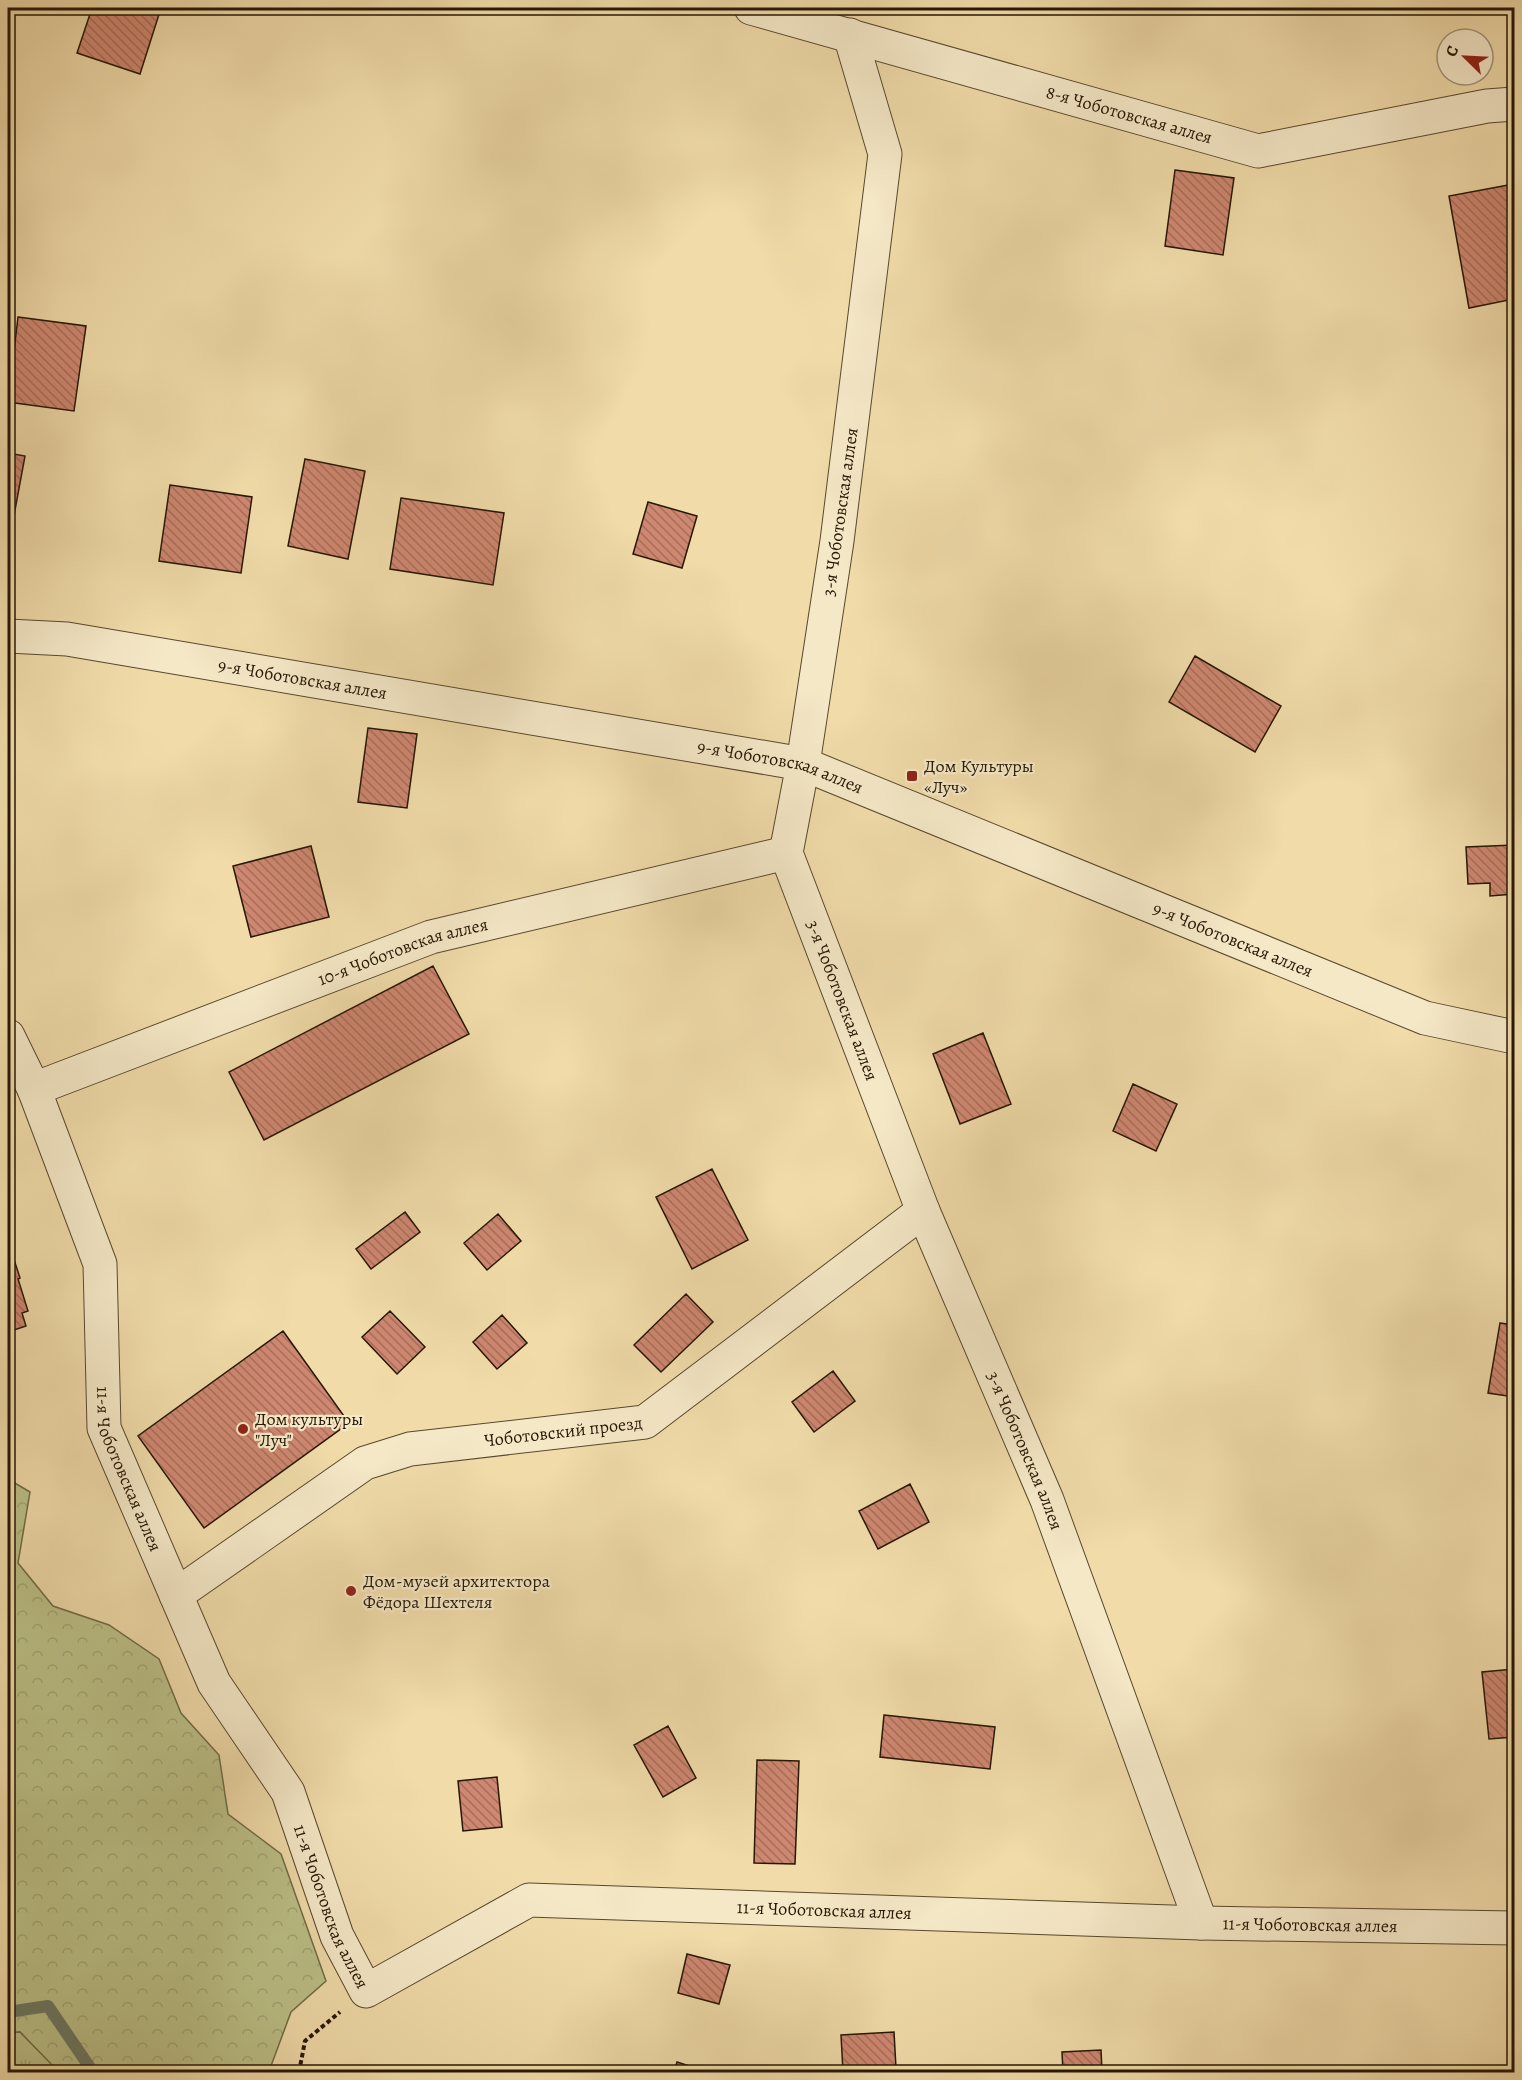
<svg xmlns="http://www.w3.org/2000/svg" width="1522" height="2080" viewBox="0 0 1522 2080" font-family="Alegreya,serif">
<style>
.forest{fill:url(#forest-crowns);stroke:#706c46;stroke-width:1.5}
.park{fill:url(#park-tufts);stroke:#706c46;stroke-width:1.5}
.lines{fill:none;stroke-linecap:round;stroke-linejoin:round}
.stream{stroke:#6c7965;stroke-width:12}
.building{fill:url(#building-back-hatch);stroke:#261705;stroke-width:1.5}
.minor-casing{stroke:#58482e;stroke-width:35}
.tertiary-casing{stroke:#58482e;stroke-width:35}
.path{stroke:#261705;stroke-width:4;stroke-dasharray:4.5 3;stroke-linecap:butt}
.minor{stroke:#f5e8c7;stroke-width:33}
.tertiary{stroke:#f5e8c7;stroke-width:33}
.poi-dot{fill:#8f2418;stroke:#f5e8c7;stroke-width:2}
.labels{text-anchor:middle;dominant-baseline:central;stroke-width:4.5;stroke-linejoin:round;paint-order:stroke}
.street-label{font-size:18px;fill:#261705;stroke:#f5e8c7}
.poi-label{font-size:18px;fill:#261705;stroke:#f5e8c7;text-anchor:start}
</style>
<defs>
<pattern id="forest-crowns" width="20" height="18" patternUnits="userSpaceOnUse" patternTransform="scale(1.5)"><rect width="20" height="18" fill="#bbc087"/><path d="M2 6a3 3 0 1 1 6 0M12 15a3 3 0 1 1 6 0" fill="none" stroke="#a1a473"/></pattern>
<pattern id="park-tufts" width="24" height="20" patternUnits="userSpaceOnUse" patternTransform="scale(1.5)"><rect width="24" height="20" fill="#bbc087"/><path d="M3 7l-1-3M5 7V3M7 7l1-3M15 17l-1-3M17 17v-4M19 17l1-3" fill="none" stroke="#a1a473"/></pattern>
<pattern id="building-back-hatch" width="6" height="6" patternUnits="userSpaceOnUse" patternTransform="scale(1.5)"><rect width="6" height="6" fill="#ce8770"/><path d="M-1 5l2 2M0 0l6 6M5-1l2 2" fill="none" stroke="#a76d5a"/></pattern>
</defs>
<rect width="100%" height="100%" fill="#f0dba9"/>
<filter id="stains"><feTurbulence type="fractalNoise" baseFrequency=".00333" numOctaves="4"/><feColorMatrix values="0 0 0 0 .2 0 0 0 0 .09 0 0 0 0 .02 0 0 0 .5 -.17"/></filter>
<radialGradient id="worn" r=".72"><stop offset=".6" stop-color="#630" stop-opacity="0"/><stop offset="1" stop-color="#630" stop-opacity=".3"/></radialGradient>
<path class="forest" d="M8,1479l22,13 -12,71 35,43 56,19 50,34 22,54 38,42 9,59 53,40 45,127 -35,31 -20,54 -4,6h-210l-37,-40 -12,1z"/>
<path class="park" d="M20,2032l34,35 3,5h-49v-39z"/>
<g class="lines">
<path class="stream" d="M8,2012l40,-6 45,66"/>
</g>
<path class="building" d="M92,8h69l-21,66 -63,-21z
M1175,170l59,8 -11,77 -58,-9z
M1514,184v115l-45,9 -20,-112z
M18,317l68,9 -12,85 -66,-9z
M8,453l17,3 -17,92z
M305,459l60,12 -17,88 -60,-13z
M170,485l82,12 -11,76 -82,-12z
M401,498l103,15 -11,72 -103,-16z
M648,502l49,14 -15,52 -49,-14z
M1195,656l86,50 -26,46 -86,-50z
M368,728l49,6 -10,74 -49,-6z
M1514,845v49l-24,2v-13l-22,1 -2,-37z
M311,846l18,71 -78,20 -18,-71z
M433,966l36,68 -205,106 -35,-68z
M983,1033l28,71 -51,20 -27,-70z
M1133,1084l44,20 -21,47 -43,-20z
M712,1169l36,71 -56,29 -36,-72z
M405,1212l15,20 -49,37 -15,-20z
M498,1214l23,27 -34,29 -23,-27z
M8,1241l12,37 -2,1 10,32 -6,2 4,13 -18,6z
M686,1294l27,28 -52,50 -27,-27z
M390,1311l35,36 -28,27 -35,-37z
M502,1315l25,28 -30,26 -24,-27z
M1500,1323l14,2v72l-26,-4z
M283,1331l66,92 -145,105 -66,-92z
M833,1371l22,30 -41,31 -22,-30z
M910,1484l19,38 -51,27 -19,-38z
M1514,1669v68l-25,2 -7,-67z
M884,1715l111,12 -5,42 -110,-12z
M668,1726l28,52 -33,19 -29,-52z
M757,1760l42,1 -4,103 -41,-1z
M497,1777l5,50 -39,4 -5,-50z
M687,1954l43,11 -11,39 -41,-11z
M894,2032l2,36 -53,4 -2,-37z
M1101,2050l1,22h-39l-1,-20z
M677,2062l31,10h-34z"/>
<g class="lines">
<g class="minor-casing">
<g id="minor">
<path id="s1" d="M751,8l507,143 229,-45 27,-2"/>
<path id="s2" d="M850,35l35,119 -48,387 -34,223 -17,89 137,358 124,289 154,423"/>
<path id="s3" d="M8,1036l26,53 66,175 4,164 110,255 74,109 49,144 29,55 163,-91 672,23 313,5"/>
<path id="s4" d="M34,1089l397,-152 355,-84"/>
<path id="s5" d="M176,1595l189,-132 45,-14 235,-27 278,-211"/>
</g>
</g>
<g class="tertiary-casing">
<g id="tertiary">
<path id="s6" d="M8,636l59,3 736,125 622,254 89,19"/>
</g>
</g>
<path class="path" d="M299,2072l6,-31 35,-29"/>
<use href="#minor" class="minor"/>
<use href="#tertiary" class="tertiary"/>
</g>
<g class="poi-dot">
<rect x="906" y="770" width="12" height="12" rx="3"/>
<circle cx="243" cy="1429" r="6"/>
<circle cx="351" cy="1591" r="6"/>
</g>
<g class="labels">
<g class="street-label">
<text stroke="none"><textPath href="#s1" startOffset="393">8-я Чоботовская аллея</textPath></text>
<text transform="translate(840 512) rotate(-82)">3-я Чоботовская аллея</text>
<text stroke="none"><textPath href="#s6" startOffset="298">9-я Чоботовская аллея</textPath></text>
<text stroke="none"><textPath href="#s6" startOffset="784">9-я Чоботовская аллея</textPath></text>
<text stroke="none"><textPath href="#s6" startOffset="1270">9-я Чоботовская аллея</textPath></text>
<text stroke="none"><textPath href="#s4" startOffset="394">10-я Чоботовская аллея</textPath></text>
<text stroke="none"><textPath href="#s2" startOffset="988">3-я Чоботовская аллея</textPath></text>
<text stroke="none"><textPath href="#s5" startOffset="432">Чоботовский проезд</textPath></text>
<text stroke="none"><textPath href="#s2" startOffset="1474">3-я Чоботовская аллея</textPath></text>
<text stroke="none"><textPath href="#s3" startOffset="456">11-я Чоботовская аллея</textPath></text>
<text stroke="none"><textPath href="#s3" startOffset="942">11-я Чоботовская аллея</textPath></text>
<text stroke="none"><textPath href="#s3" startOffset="1516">11-я Чоботовская аллея</textPath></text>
<text stroke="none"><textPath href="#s3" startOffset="2002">11-я Чоботовская аллея</textPath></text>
</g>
<g class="poi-label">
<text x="924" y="766">Дом Культуры<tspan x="924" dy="21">«Луч»</tspan></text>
<text x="255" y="1419">Дом культуры<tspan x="255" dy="21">"Луч"</tspan></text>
<text x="363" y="1581">Дом-музей архитектора<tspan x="363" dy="21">Фёдора Шехтеля</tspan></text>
</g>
</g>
<rect width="1522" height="2080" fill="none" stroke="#f0dba9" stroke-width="30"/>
<rect x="9" y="9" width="1504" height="2062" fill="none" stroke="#261705" stroke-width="3"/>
<rect x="15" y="15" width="1492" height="2050" fill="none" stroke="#261705" stroke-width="1.5"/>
<g transform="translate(1465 57) rotate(294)"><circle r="28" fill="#f5e8c7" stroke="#a29479" stroke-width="1.5"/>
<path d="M0-4.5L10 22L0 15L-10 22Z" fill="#8f2418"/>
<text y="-9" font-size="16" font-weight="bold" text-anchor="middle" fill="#261705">С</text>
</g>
<rect width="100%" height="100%" filter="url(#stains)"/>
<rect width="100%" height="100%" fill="url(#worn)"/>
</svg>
